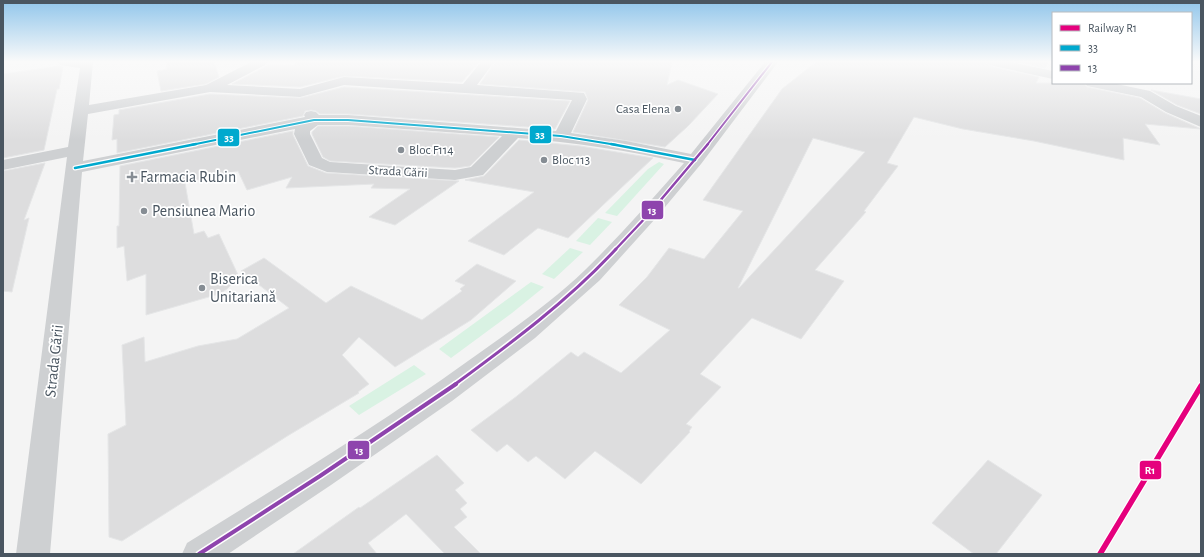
<svg xmlns="http://www.w3.org/2000/svg" width="1204" height="557" viewBox="0 0 1204 557" font-family="'Alegreya Sans',sans-serif">
<style>
.green{fill:#d9f2e3}
.building{fill:#ddddde;stroke:#e5e6e7;fill-rule:evenodd}
.lines{fill:none;stroke-linecap:round;stroke-linejoin:round}
.minor{fill:#ced0d2;fill-rule:evenodd}
.bus-1-far1-casing{stroke:#fff;stroke-width:4}
.bus-1-casing{stroke:#fff;stroke-width:5}
.bus-2-far3-casing{stroke:#fff;stroke-width:4}
.bus-2-far2-casing{stroke:#fff;stroke-width:5}
.bus-2-far1-casing{stroke:#fff;stroke-width:6}
.bus-2-casing{stroke:#fff;stroke-width:7}
.bus-1-far1{stroke:#00a9ce;stroke-width:2}
.bus-1{stroke:#00a9ce;stroke-width:2.5}
.bus-2-far3{stroke:#8e44ad;stroke-width:2}
.bus-2-far2{stroke:#8e44ad;stroke-width:2.5}
.bus-2-far1{stroke:#8e44ad;stroke-width:3}
.bus-2{stroke:#8e44ad;stroke-width:4}
.rail-1-casing{stroke:#fff;stroke-width:8}
.rail-1{stroke:#e5007d;stroke-width:5.5}
.poi-dot{fill:#868d94;stroke:#fff;stroke-width:1.5}
.labels{text-anchor:middle;dominant-baseline:central;stroke-width:3.5;stroke-linejoin:round;paint-order:stroke}
.far-poi-label{font-size:13px;fill:#4a5661;stroke:#fff;text-anchor:start}
.far-street-label{font-size:13px;fill:#4a5661;stroke:#fff}
.poi-label{font-size:16px;fill:#4a5661;stroke:#fff;text-anchor:start}
.street-label{font-size:16px;fill:#4a5661;stroke:#fff}
.line-badge{stroke:#fff;stroke-width:1.5}
.badge-label{font-size:11px;text-anchor:middle;font-weight:bold;fill:#fff}
</style>
<rect width="100%" height="100%" fill="#f4f4f4"/>
<path class="green" d="M659,162l5,2 -47,52 -12,-3 43,-44z
M598,218l14,4 -22,23 -14,-4z
M570,248l13,4 -29,27 -12,-5z
M531,282l13,5 -32,26 -61,45 -12,-9z
M414,365l12,9 -67,41 -10,-9z"/>
<path class="building" d="M166,62h48l5,15 -13,7 -45,7 -4,-20 10,-2z
M298,62h181l-17,20 -118,-6 -44,11 -68,-3 37,-19 23,1z
M495,62h177l-5,23 11,-5 40,14 -30,32 -23,21 -92,-15 15,-32 -3,-8 -105,-8z
M816,62h170l3,4 50,11 -3,6h48l3,4 53,11 25,15 36,16 -56,-5 15,21 -37,-7 1,22 -90,-19 -71,-12 -49,-12 -27,46 11,3 -34,45 2,1 -51,58 29,11 -43,58 -49,-21 -52,56 21,13 -35,37 6,3 -3,4 1,1 -49,52 -46,-33 -30,28 -29,-23 -8,6 -21,-18 -10,8 -26,-22 46,-34 54,-44 7,5 6,-5 37,21 49,-43 -51,-25 28,-28 22,-29 35,11 39,-48 -40,-11 79,-111zM813,138l52,14 -126,136h-1z
M1016,62h32l-3,6z
M59,66l4,1 -4,22h-2l-13,61 -41,8v-84z
M344,87l226,14 -15,28 -207,-15h-28l-4,-3 -5,-1 -6,1 -2,5 -186,37v-14l-5,1 2,-25 5,-1v-4l91,-16 90,4z
M1151,90l50,9v15l-24,-9z
M318,126h30l151,11 -29,29 -15,2 -125,-7 -7,-4 -11,-23v-2z
M293,131v4l15,31 18,7 133,8 -64,44 -26,-8 41,-28 -39,-1 3,-4 -88,4 6,-11 -45,13 -9,-19 -53,12 9,51 10,-3 4,7 11,-4 20,43 -12,12 -8,5 -73,21v-41l-19,7 -3,-35 -7,2v-22h2l1,-60z
M519,140l61,6 73,12 -85,80 -30,-10 -34,27 -36,-14 66,-49 -69,-12 19,-4z
M45,163l-21,57 5,-2 -17,74 -9,-1v-120z
M264,258l62,45 25,-17 71,34 40,-29 -2,-2 5,-4 -10,-4 22,-17 39,17 -45,39 -76,47 -36,-30 -17,18 27,29 -11,8 1,1 -70,42 -167,106 -13,-4 -1,-103 18,-9 -4,-80 22,-8 1,25 53,-16 39,-7 52,-31 -48,-37z
M437,455l27,28 -9,7 12,13 -7,6 7,8 -13,10 27,27h-36l-39,-40 -38,29 9,11h-84l66,-47 1,1z
M988,460l54,35 -46,59h-22l-42,-31z"/>
<g class="lines">
<path class="minor" d="M58,62h35l-4,43 117,-20 45,-23h16l-2,3 -38,20 73,4 44,-12 119,7 18,-22h13l-17,23 107,8 3,6 -16,34 55,8 65,13 74,-92h13l-77,102 -46,55 -55,61 -65,58 -83,63 -121,84 -103,69h-46l5,-11c95,-59 191,-117 281,-182 39,-28 83,-58 117,-91 35,-34 67,-71 99,-107 -55,-12 -110,-21 -166,-25l-35,37 -28,5 -128,-8 -18,-7 -15,-31 1,-5 -213,43 -32,382h-34l51,-397 -64,13v-10l65,-13 12,-79 -20,-3zM344,85l228,15 -16,31 -208,-16h-29l-3,-3 -5,-1 -5,1 -2,3 1,2 -222,44 5,-47 122,-22 90,5zM318,125h30l154,11 -31,31 -16,3 -125,-8 -8,-4 -12,-24v-3z
M987,62h23l43,9v8l-64,-14z
M1085,83h27l38,8 26,15 25,10v11l-35,-15 -25,-15 -54,-11z"/>
<g class="bus-1-far1-casing">
<path id="bus-1-far1" d="M191,145l123,-25h34l213,16 56,9"/>
</g>
<g class="bus-1-casing">
<path id="bus-1" d="M611,144l84,16
M75,168l121,-24"/>
</g>
<g class="bus-2-far3-casing">
<path id="bus-2-far3" d="M707,145l65,-83"/>
</g>
<g class="bus-2-far2-casing">
<path id="bus-2-far2" d="M615,250l33,-35 60,-71"/>
</g>
<g class="bus-2-far1-casing">
<path id="bus-2-far1" d="M454,385c57,-42 114,-84 162,-136"/>
</g>
<g class="bus-2-casing">
<path id="bus-2" d="M199,554l121,-78 136,-92"/>
</g>
<use href="#bus-1-far1" class="bus-1-far1"/>
<use href="#bus-1" class="bus-1"/>
<use href="#bus-2-far3" class="bus-2-far3"/>
<use href="#bus-2-far2" class="bus-2-far2"/>
<use href="#bus-2-far1" class="bus-2-far1"/>
<use href="#bus-2" class="bus-2"/>
<g class="rail-1-casing">
<path id="rail-1" d="M1100,554l101,-168"/>
</g>
<use href="#rail-1" class="rail-1"/>
</g>
<linearGradient id="sky" x2="0" y2="1"><stop stop-color="#91c6eb"/><stop offset="0.44" stop-color="#fafafa"/><stop offset="1" stop-color="#fafafa" stop-opacity="0"/></linearGradient>
<rect width="1204" height="140" fill="url(#sky)"/>
<g class="poi-dot">
<circle cx="678" cy="109" r="4"/>
<circle cx="401" cy="150" r="4"/>
<circle cx="544" cy="160" r="4"/>
<path d="M130 171h4v4h4v4h-4v4h-4v-4h-4v-4h4z"/>
<circle cx="144" cy="211" r="4"/>
<circle cx="202" cy="288" r="4"/>
</g>
<g class="labels">
<g class="far-poi-label">
<text x="670" y="109" text-anchor="end">Casa Elena</text>
<text x="409" y="150">Bloc F114</text>
<text x="552" y="160">Bloc 113</text>
</g>
<g class="far-street-label">
<text transform="translate(398 172) rotate(3)">Strada Gării</text>
</g>
<g class="poi-label">
<text x="140" y="177">Farmacia Rubin</text>
<text x="152" y="211">Pensiunea Mario</text>
<text x="210" y="279">Biserica<tspan x="210" dy="18">Unitariană</tspan></text>
</g>
<g class="street-label">
<text transform="translate(54 361) rotate(-84)">Strada Gării</text>
</g>
</g>
<g class="line-badge">
<rect x="529" y="125" width="23" height="19" rx="4" fill="#00a9ce"/>
<rect x="217" y="128" width="23" height="19" rx="4" fill="#00a9ce"/>
<rect x="641" y="200" width="23" height="20" rx="4" fill="#8e44ad"/>
<rect x="347" y="440" width="23" height="20" rx="4" fill="#8e44ad"/>
<rect x="1139" y="460" width="23" height="20" rx="4" fill="#e5007d"/>
</g>
<g class="badge-label">
<text x="540" y="138">33</text>
<text x="229" y="141">33</text>
<text x="652" y="214">13</text>
<text x="359" y="454">13</text>
<text x="1150" y="474">R1</text>
</g>
<rect width="1204" height="557" fill="none" stroke="#4a5661" stroke-width="8"/>
<rect x="1052" y="12" width="140" height="72" fill="#ffffff" stroke="#b7bbc0"/>
<rect x="1060" y="25" width="20" height="6" fill="#e5007d" stroke="#b7bbc0"/>
<text x="1088" y="32" font-size="12" fill="#4a5661">Railway R1</text>
<rect x="1060" y="45" width="20" height="6" fill="#00a9ce" stroke="#b7bbc0"/>
<text x="1088" y="52" font-size="12" fill="#4a5661">33</text>
<rect x="1060" y="65" width="20" height="6" fill="#8e44ad" stroke="#b7bbc0"/>
<text x="1088" y="72" font-size="12" fill="#4a5661">13</text>
</svg>
